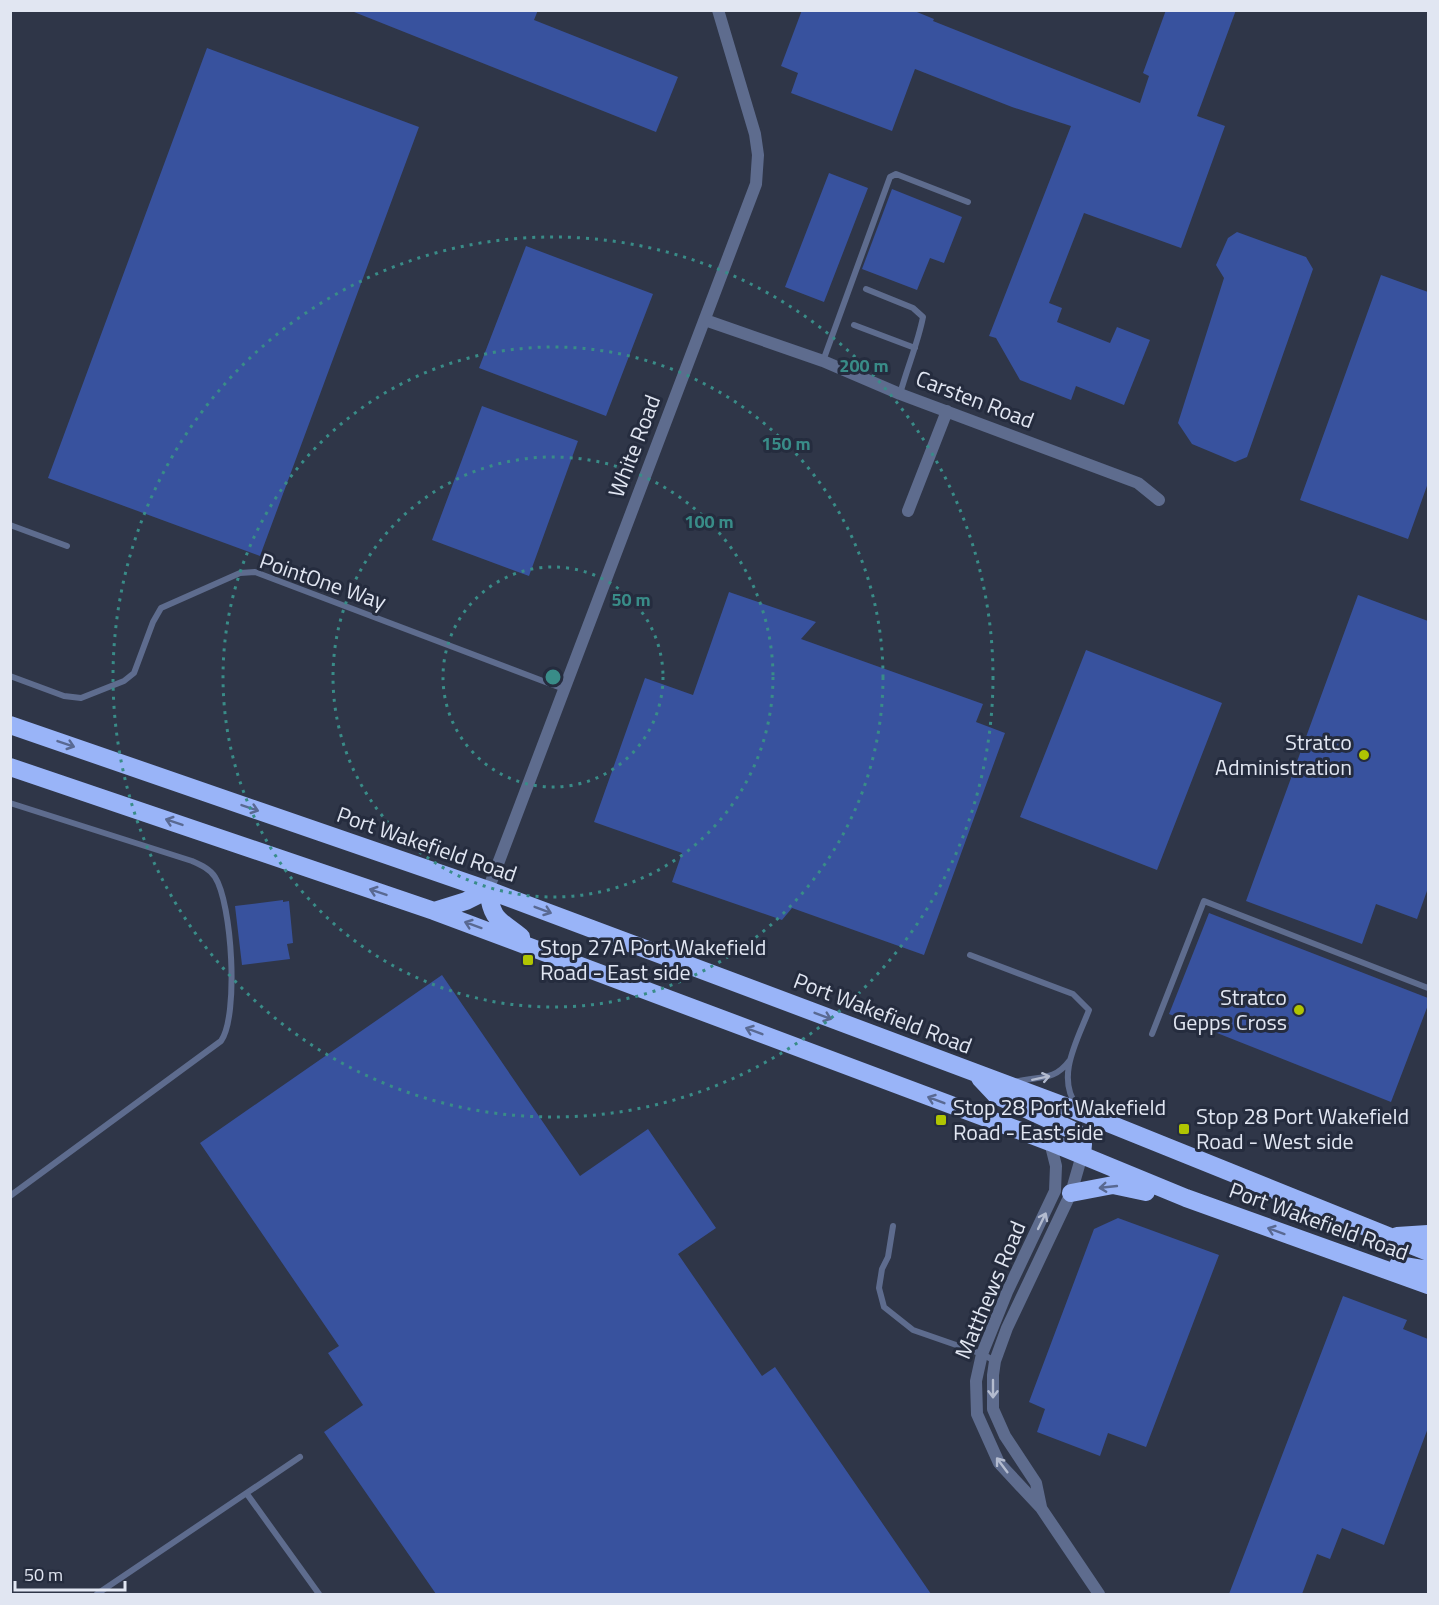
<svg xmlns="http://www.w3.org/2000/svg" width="1439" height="1605" viewBox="0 0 1439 1605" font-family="'Titillium Web',sans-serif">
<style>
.building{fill:#38529e}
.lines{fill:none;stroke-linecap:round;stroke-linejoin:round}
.lane{stroke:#5e6c8e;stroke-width:6}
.street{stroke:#5e6c8e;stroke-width:12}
.highway{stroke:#99b4f8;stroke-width:18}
.oneway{stroke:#596992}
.oneway2{stroke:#b3bbcf}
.ring{fill:none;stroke:#398c88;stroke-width:3;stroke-dasharray:3 6}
.poi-dot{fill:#b0c502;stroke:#252c3e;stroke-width:2}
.labels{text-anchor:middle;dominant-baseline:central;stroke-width:6;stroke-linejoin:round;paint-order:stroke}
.street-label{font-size:22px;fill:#e1e6f2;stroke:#252c3e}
.poi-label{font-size:22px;fill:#e1e6f2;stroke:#252c3e;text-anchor:start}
.centre{fill:#398c88;stroke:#252c3e;stroke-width:3}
.ring-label{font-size:18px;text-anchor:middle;font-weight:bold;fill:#398c88;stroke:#252c3e;stroke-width:6;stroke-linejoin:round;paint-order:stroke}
</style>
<rect width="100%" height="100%" fill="#2f3648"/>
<path class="building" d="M349,10h189l-4,10 144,57 -22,55z
M802,10h110l22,9 -1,2 207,82 9,-27 -6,-3 23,-63h70l-39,106 28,10 -44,122 -97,-35 -35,90 13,5 -5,14 53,21 7,-16 33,13 -26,65 -48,-19 -5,14 -51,-20 -24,-42 -7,-2 82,-210 -59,-19 -97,-38 -23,62 -101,-38 7,-20 -17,-7z
M207,48l212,79 -159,429 -212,-78z
M829,173l39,15 -44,114 -39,-15z
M892,189l70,28 -18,46 -14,-5 -13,32 -55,-21z
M1237,232l69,25 7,12 -66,188 -12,5 -43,-18 -14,-21 46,-145 -8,-13 12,-27z
M526,246l127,48 -47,122 -127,-48z
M1381,275l47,17v191l-20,56 -108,-39z
M482,406l96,35 -49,135 -97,-36z
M729,592l87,30 -15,17 182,65 -7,18 29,11 -81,222 -132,-47 -10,12 -110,-38 10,-29 -88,-31 51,-144 48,17z
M1358,595l70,26v267l-11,31 -41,-15 -14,40 -116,-43z
M1086,650l136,53 -65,167 -137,-53z
M283,900v2l6,-1 4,42 -6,1 3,15 -48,6 -7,-59z
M1209,913l219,85v7l-37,97 -222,-88z
M442,975l138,201 68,-47 68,99 -38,26 84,122 13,-9 156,227h-495l-112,-162 39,-27 -35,-52 11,-7 -139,-203z
M1118,1218l101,37 -73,192 -38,-14 -8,23 -63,-24 8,-23 -16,-7 65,-173z
M1343,1296l64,24 -4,9 25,10v89l-44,117 -42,-17 -12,31 -13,-5 -15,40h-73z"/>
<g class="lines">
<path class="lane" d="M866,289l47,19 10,9c-5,26 -16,51 -23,77
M854,325l61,23
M823,361l67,-184 6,-3 72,28
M10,525l57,21
M10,676l54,20 17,2 43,-17 10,-8 19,-51 8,-14 79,-35 15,-1 309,117
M10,803l182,58c9,4 18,8 23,16 17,26 24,139 6,164l-211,155
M970,955l103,39 16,16c-11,29 -34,67 -12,96
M1152,1034l52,-133 224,87
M1015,1082c23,-7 38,1 55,-22
M893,1226l-5,31 -6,12 -3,19 5,19 29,23 69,24 13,7
M247,1494l72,100
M97,1594l203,-137"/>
<path class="street" d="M705,320l118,41 77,33 238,89 21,17
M908,511l39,-100
M488,890l268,-706 2,-29 -3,-21 -37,-124
M1050,1142l6,24 -1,25 -48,101 -25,62 -6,27 1,33 22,49 42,45 58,86
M1041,1507l-5,-24 -31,-47 -12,-27v-34l2,-14 12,-33 64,-135 11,-38"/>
<path class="highway" d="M10,725l478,165 595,223 345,139
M10,767l424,144 616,231 136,56 242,87
M488,890c4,31 11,29 33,47
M434,911l32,-10 22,-11
M980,1078l16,17 80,37 7,12 -1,11
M1071,1193l42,-8 33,7
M1397,1236l31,-2
M1398,1265l30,5"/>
</g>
<defs><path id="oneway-shaft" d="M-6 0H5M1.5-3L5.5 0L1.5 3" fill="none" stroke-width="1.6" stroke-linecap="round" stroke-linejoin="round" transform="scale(1.5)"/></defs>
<g class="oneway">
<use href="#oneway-shaft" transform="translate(66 744) rotate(19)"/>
<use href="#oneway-shaft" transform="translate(250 808) rotate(19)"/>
<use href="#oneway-shaft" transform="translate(174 822) rotate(-161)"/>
<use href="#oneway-shaft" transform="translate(378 892) rotate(-161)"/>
<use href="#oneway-shaft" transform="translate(543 910) rotate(21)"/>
<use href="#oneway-shaft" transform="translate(473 925) rotate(-160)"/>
<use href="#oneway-shaft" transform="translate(823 1016) rotate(21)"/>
<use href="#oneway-shaft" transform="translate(754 1031) rotate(-159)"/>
<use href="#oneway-shaft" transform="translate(936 1100) rotate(-159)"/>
<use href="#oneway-shaft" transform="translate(1108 1187) rotate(174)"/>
<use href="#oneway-shaft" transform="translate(1276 1231) rotate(-160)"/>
</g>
<g class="oneway2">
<use href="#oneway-shaft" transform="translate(1041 1078) rotate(-12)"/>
<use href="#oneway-shaft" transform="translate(1042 1221) rotate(-64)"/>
<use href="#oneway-shaft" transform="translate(993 1389) rotate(90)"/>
<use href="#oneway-shaft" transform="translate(1002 1465) rotate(-127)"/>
</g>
<g class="ring">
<circle cx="553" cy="677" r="110"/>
<circle cx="553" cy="677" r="220"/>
<circle cx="553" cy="677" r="330"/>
<circle cx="553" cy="677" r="440"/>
</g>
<g class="poi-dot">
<circle cx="1364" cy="755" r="6"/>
<rect x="522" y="954" width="12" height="12" rx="3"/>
<circle cx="1299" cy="1010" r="6"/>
<rect x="935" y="1114" width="12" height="12" rx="3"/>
<rect x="1178" y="1123" width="12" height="12" rx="3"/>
</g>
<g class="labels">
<g class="street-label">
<text transform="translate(975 399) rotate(21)">Carsten Road</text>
<text transform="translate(634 446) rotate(-69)">White Road</text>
<text transform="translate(323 581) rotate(19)">PointOne Way</text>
<text transform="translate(427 844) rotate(19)">Port Wakefield Road</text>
<text transform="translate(883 1013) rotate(21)">Port Wakefield Road</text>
<text transform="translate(1319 1221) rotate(20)">Port Wakefield Road</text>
<text transform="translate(990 1290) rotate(-67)">Matthews Road</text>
</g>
<g class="poi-label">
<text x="1352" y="742" text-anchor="end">Stratco<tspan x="1352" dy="25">Administration</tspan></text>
<text x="540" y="947">Stop 27A Port Wakefield<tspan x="540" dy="25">Road - East side</tspan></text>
<text x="1287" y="997" text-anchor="end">Stratco<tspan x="1287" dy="25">Gepps Cross</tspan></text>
<text x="953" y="1107">Stop 28 Port Wakefield<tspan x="953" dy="25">Road - East side</tspan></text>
<text x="1196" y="1116">Stop 28 Port Wakefield<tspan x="1196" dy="25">Road - West side</tspan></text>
</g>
</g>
<circle cx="553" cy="677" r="9" class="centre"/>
<g class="ring-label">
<text x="864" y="372">200 m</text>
<text x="786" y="450">150 m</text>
<text x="709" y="528">100 m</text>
<text x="631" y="606">50 m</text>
</g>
<rect width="1439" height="1605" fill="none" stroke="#e1e6f2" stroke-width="24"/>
<path d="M15 1581v9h110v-9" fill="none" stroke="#e1e6f2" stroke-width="3"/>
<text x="24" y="1581" font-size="18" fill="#e1e6f2" stroke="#252c3e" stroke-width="4.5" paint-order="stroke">50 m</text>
</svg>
